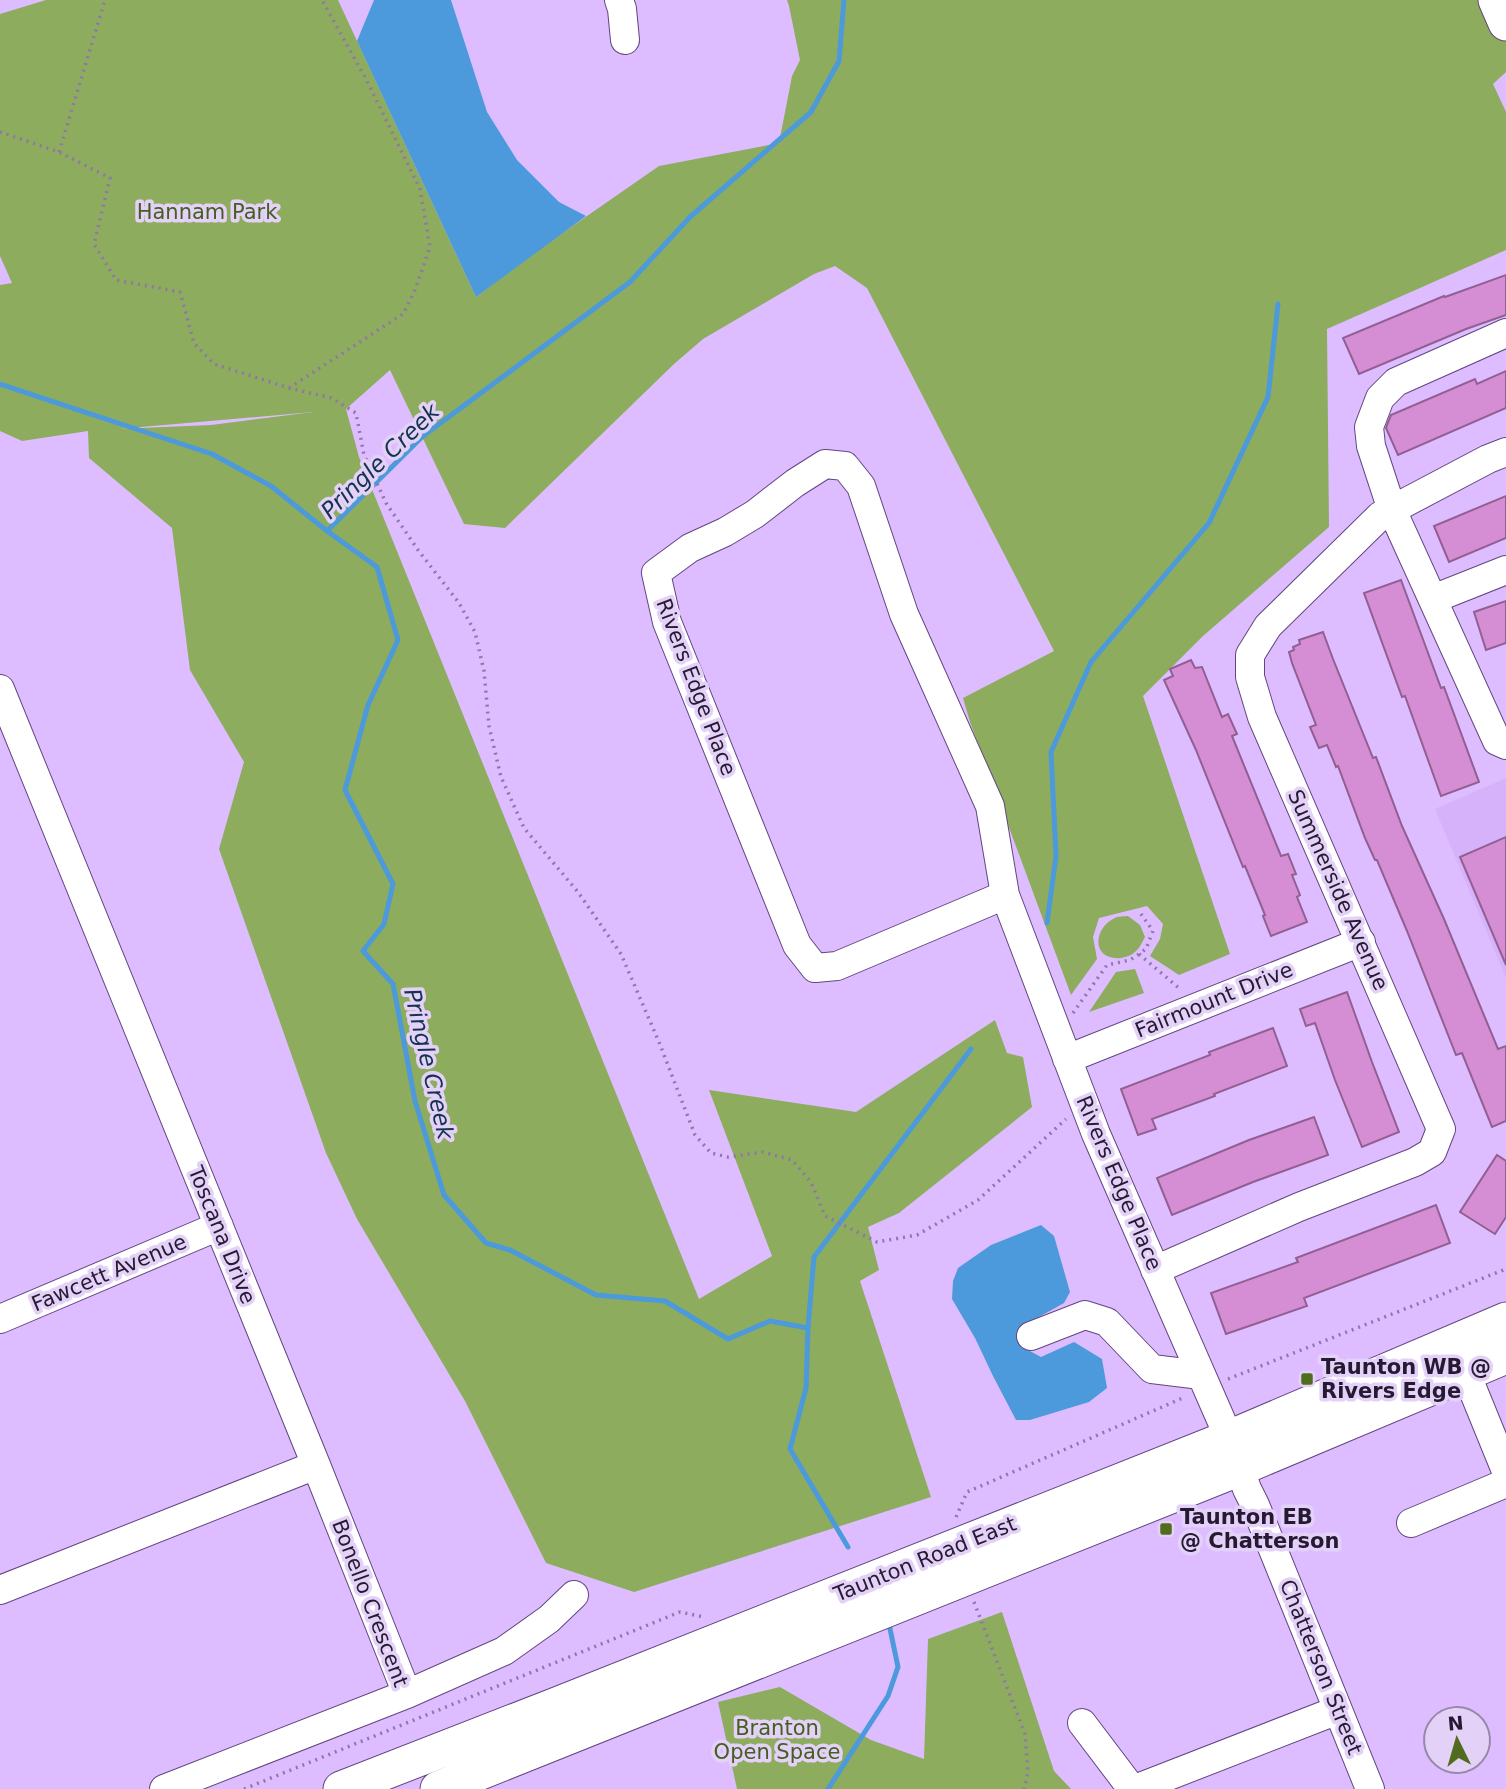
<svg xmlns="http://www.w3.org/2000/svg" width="1506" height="1789" viewBox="0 0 1506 1789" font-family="'DejaVu Sans',sans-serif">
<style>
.built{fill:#d6b2fa}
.green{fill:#8dac5e;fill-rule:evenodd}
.water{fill:#4c99dc}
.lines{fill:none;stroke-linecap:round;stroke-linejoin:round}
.stream{stroke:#4c99dc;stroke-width:5}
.building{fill:#d58ed4;stroke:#915f91;stroke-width:2}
.minor-casing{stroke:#63467f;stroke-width:30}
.major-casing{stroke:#63467f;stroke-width:37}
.path{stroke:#8f77a8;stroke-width:3.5;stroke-dasharray:2 5;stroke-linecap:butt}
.minor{stroke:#fff;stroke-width:28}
.major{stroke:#fff;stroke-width:35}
.poi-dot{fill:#516c1f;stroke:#e4d1f8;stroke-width:2.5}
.labels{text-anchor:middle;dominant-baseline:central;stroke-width:7;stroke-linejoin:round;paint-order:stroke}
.park-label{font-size:21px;fill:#465e1f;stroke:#e4d1f8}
.street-label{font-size:21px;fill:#261a32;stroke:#e4d1f8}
.poi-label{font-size:21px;font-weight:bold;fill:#261a32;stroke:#e4d1f8;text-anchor:start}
.water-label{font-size:23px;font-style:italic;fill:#13334e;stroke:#e4d1f8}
</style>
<rect width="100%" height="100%" fill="#ddbdff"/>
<path class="built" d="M1506,778v200l-71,-169z"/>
<path class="green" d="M46,0h292l138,297 65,-49 118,-82 120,-23 13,-67 8,-16 -11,-54 -2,-6h719v72l-13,12 13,28v138l-179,79 2,198 -126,109 -60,60 87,258 -51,21 -29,-19 10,-17 3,-15 -16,-18 -48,12 -6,19 4,22 -26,36 -101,-273 -7,-24 91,-47 -187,-363 -32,-22 -21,8 -111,65 -29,25 -169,164 -41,-4 -74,-154 -44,39 13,48 340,842 73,-43 -63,-166 147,22 139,-92 12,33 16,4 9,50 -133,106 -31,14 11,43 -19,11 71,216 -297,95 -88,-29 -81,-162 -108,-182 -31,-66 -107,-304 25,-87 -54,-92 -18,-142 -83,-70 -1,-27 -66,10 -22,-10v-146l12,-2 -12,-27v-242zM313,412l-102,13 -94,4h1z
M1128,916l12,9 5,12c-3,5 -5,11 -9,14 -4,4 -9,6 -15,7 -31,3 -28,-32 -4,-41 0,0 10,-1 11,-1z
M1135,969l9,24 -55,19 27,-40z
M1002,1612l52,159 17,18h-334l-19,-87 62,-15 91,53 53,19 4,-120z"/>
<path class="water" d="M374,0h77l36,112 30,48 42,42 27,14 -110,81 -119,-256z
M1041,1225l13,11 16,56 -6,11 -43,24 7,23 13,7 33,-15 28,17 5,29 -18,14 -59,18h-14l-23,-44 -18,-38 -23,-39 1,-18 5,-13 33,-23z"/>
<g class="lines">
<path class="stream" d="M0,384l212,70 59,32 56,45 50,36 21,73 -30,65 -23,85 48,94 -9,40 -21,27 30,33 22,117 29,94 42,48 24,7 86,45 69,6 63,38 42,-18 38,7
M327,531l96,-95 207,-154 60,-65 121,-105 28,-51 5,-61
M1047,923l9,-67 -5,-104 40,-90 118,-139 59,-126 10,-93
M848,1547l-58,-98 16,-61 2,-60 6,-71 157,-208
M828,1789l60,-93 10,-29 -9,-43"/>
</g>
<path class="building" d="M1506,275v40l-40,14 -107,45 -16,-36 101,-42 1,1z
M1506,371v37l-108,47 -12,-27 5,-13 84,-36 2,5z
M1506,496v42l-57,24 -15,-36z
M1401,580l40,108 3,-1 35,95 -38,14 -36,-100 -3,1 -38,-104z
M1506,601v42l-20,7 -12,-38z
M1323,632l10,27 40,99 3,-1 26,69 42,93 54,130 8,-3v75l-14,6 -30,-74 -6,2 -49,-124 -30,-71h-2l-10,-22 -27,-72 -2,1 -9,-22 -8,3 -9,-21 6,-2 -24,-62 -3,-11 5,-2 -1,-3 7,-3 -1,-4z
M1191,660l4,8 7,-1 20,50 6,-3 9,20 -5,2 49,120 7,-2 8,20 -4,1 8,20 -3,2 10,25 -36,14 -8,-20 2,-1 -20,-49 -2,1 -47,-117 -32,-70 9,-4 -3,-7z
M1506,837v128l-46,-108z
M1347,992l25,70 27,70 -37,15 -27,-67 -20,-57 -9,3 -6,-17z
M1273,1028l14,38 -73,28 1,2 -63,23 4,10 -18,6 -17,-46 89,-34 -1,-3z
M1314,1117l14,38 -75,27 -81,33 -15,-37 92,-38z
M1497,1155l9,6v56l-11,17 -35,-22z
M1436,1205l14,38 -146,55 3,8 -81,28 -15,-41 87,-31 -2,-4z"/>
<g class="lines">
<g class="minor-casing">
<path id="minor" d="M619,0l3,9 3,31
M1506,333l-110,49 -16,16 -11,29 2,19 21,64 105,231 9,4
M1433,599l73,-29
M0,689l316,776 91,229
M1005,895l-168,71 -22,2 -18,-23 -130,-323 -11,-49 34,-25 35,-16 30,-18 40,-31 30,-19 20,2 16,20 43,128 86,192 15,89 91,239 133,304 18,51 8,16 115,284
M1067,1059l294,-117
M1155,1270l144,-63 116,-45 17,-10 9,-23 -179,-412 -12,-40v-22l18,-29 112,-110 108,-57 18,-7
M0,1319l219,-93
M1031,1336l54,-21 22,7 45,47 49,6
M1466,1373l40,98
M1411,1523l95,-40
M0,1590l316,-125
M1082,1723l50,66
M164,1789l243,-95 97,-43 45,-32 25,-24
M1135,1789l203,-79"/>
</g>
<g class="major-casing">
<path id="major" d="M1496,0l10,23
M341,1789l213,-83 675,-268 277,-118
M438,1789l802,-321 266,-112"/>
</g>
<path class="path" d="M0,132l59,20 51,26 -16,66 22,36 64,12 14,51 20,21 75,24 42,10 25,15 8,42 22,48 32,47 41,53 16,29 9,39 5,55 12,51 23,51 54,64 43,62 38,88 36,93 16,18 17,4 35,-5 29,8 19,22 14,34 52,26 40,-7 61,-35 88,-81
M59,152l46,-152
M289,388l114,-74 12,-24 15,-43 -10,-58 -53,-108 -45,-81
M1139,954l41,35
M1073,1013l34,-48 23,-5 9,-6 7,-5 7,-18 -12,-17
M1228,1379l278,-110
M956,1517l11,-25 218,-95
M974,1602l51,132 3,38 -4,17
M244,1789l436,-177 24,5"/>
<use href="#minor" class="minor"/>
<use href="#major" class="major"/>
</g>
<g class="poi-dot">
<rect x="1300" y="1372" width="14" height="14" rx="3.5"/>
<rect x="1159" y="1522" width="14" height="14" rx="3.5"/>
</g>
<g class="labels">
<g class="park-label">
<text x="207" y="212">Hannam Park</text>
<text x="777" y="1728">Branton<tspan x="777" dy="24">Open Space</tspan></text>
</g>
<g class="street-label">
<text transform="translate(696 687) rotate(69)">Rivers Edge Place</text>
<text transform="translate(1338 890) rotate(66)">Summerside Avenue</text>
<text transform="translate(1214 1000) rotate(-22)">Fairmount Drive</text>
<text transform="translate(1119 1183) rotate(67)">Rivers Edge Place</text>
<text transform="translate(222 1235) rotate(68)">Toscana Drive</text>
<text transform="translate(109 1273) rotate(-23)">Fawcett Avenue</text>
<text transform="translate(925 1559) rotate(-22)">Taunton Road East</text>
<text transform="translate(370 1603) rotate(69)">Bonello Crescent</text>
<text transform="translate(1321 1667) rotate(68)">Chatterson Street</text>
</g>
<g class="poi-label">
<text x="1321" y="1367">Taunton WB @<tspan x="1321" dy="24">Rivers Edge</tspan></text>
<text x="1180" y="1517">Taunton EB<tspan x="1180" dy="24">@ Chatterson</tspan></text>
</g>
<g class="water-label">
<text transform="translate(380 461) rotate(-44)">Pringle Creek</text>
<text transform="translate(429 1064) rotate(77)">Pringle Creek</text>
</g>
</g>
<g transform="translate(1457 1740) rotate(355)"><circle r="33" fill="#e4d1f8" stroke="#9888a9" stroke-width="2"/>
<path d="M0-5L12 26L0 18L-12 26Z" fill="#516c1f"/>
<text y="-10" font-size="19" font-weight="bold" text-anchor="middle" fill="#261a32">N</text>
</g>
</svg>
